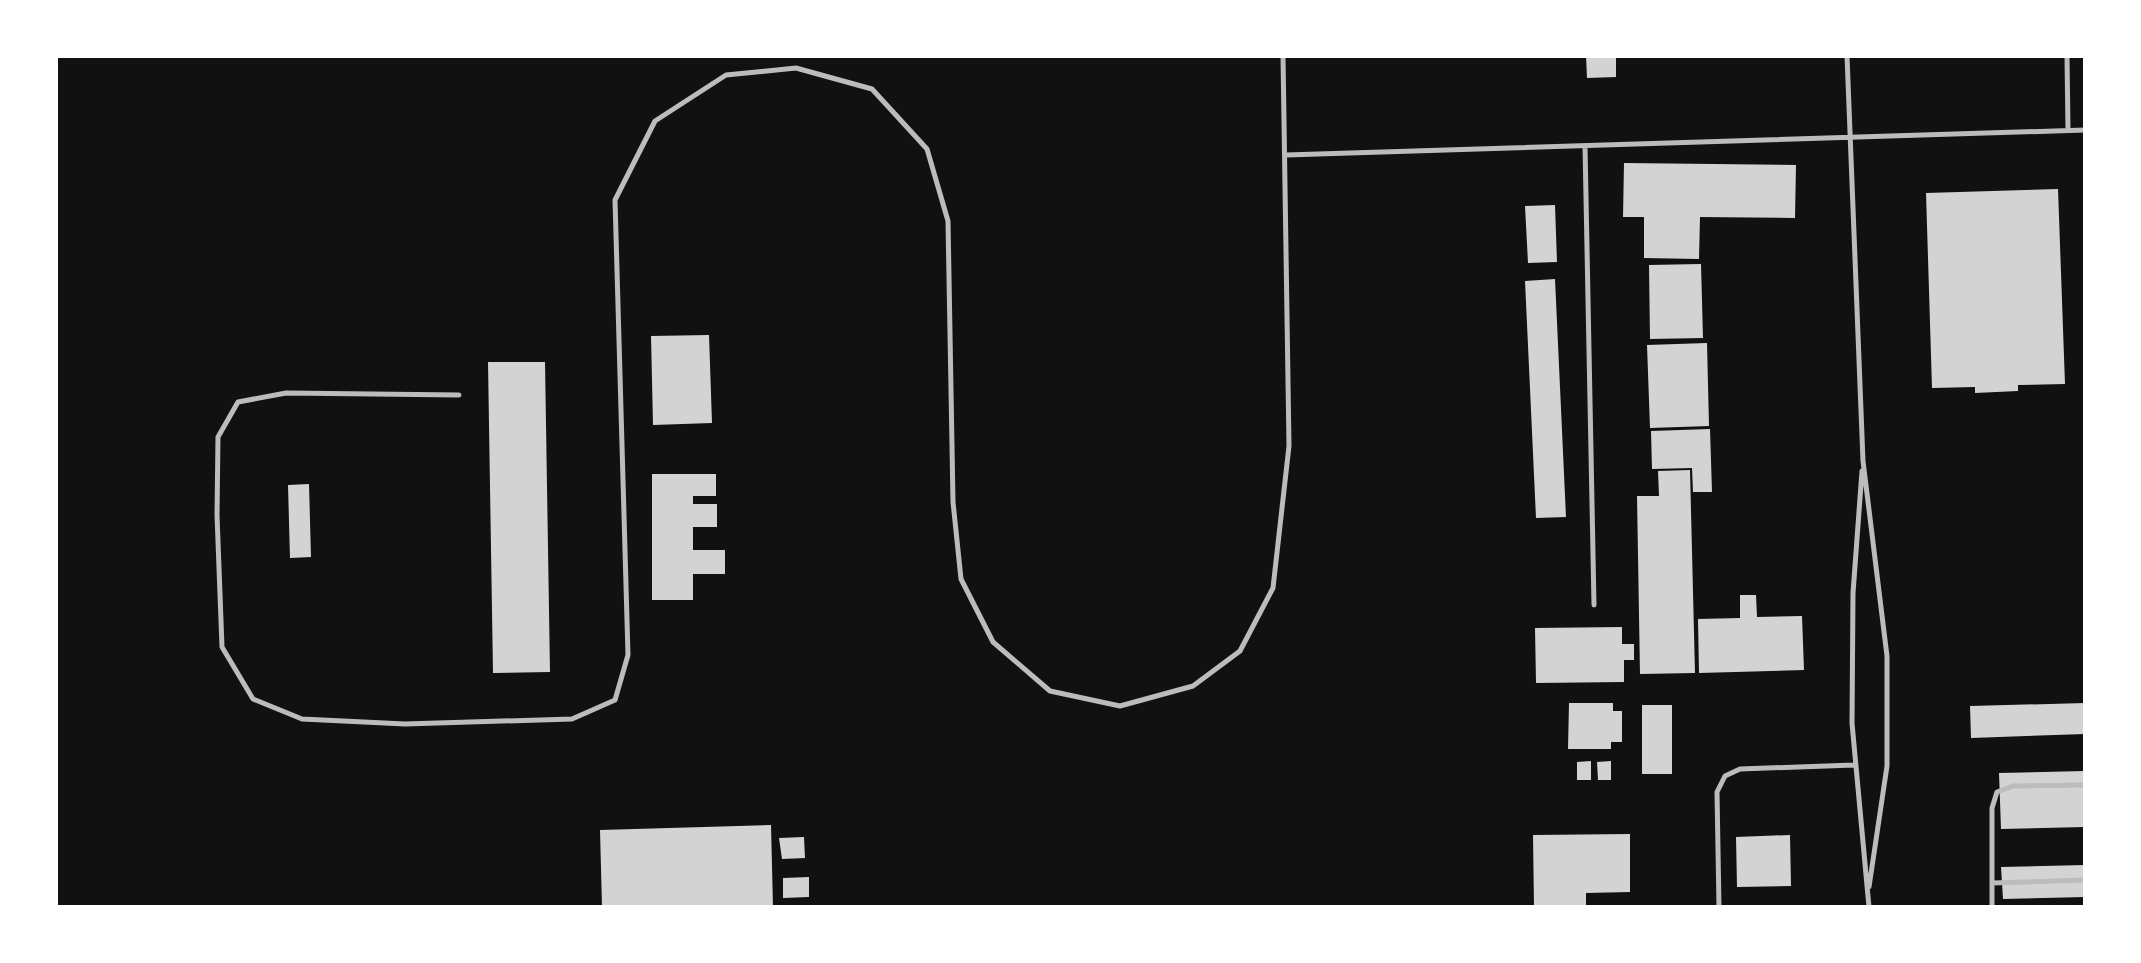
<svg xmlns="http://www.w3.org/2000/svg" width="2141" height="963" viewBox="0 0 2141 963" font-family="'PT Serif',serif">
<style>
.building{fill:#d3d3d3}
.lines{fill:none;stroke-linecap:round;stroke-linejoin:round}
.service{stroke:#bcbcbc;stroke-width:5}
</style>
<rect width="100%" height="100%" fill="#111"/>
<path class="building" d="M1586,56h30v21l-29,1z
M1624,163l172,2 -1,53 -95,-1 -1,42 -55,-1v-41h-21z
M2058,189l7,195 -47,1v6l-43,2v-6l-43,1 -6,-195z
M1555,205l2,57 -29,1 -3,-57z
M1701,264l2,74 -53,1 -1,-74z
M1555,279l11,238 -30,1 -11,-237z
M709,335l3,88 -59,2 -2,-89z
M1707,343l2,83 -59,2 -3,-83z
M488,362h57l5,310 -57,1z
M1710,429l2,63h-19l-1,-24 -40,1 -1,-38z
M1690,470l5,203 -55,1 -3,-178h22l-1,-25z
M652,474h64v22h-23v8h24v23h-24v23h32v24h-32v26h-41z
M309,484l2,73 -21,1 -2,-73z
M1740,595h16l1,22 45,-1 2,54 -105,3 -1,-54 42,-1z
M1622,627v17h12v16h-10v22l-88,1 -1,-55z
M1569,703h44v8h9v31h-11v7h-43z
M2085,703v31l-114,4 -1,-32z
M1642,705h30v69h-30z
M1591,761v19h-14v-18z
M1611,761v19h-13l-1,-18z
M2085,771v56l-84,2 -2,-56z
M771,825l2,82h-171l-2,-77z
M1630,834v58l-44,1v14h-52l-1,-72z
M1790,835l1,51 -54,1 -1,-50z
M804,837l1,21 -23,1 -3,-21z
M2085,865v32l-82,2 -2,-32z
M809,877v20l-26,1v-20z"/>
<g class="lines">
<path class="service" d="M1847,56l16,405 24,195v110l-18,121
M2067,56l1,74
M1585,146l9,459
M1286,155l799,-25
M459,395l-173,-2 -48,9 -20,35 -1,78 5,132 31,52 49,20 103,5 167,-5 43,-19 13,-45 -13,-455 40,-79 71,-46 70,-7 76,21 55,60 21,72 5,281 8,77 32,63 57,49 70,15 73,-20 47,-35 33,-63 16,-142 -6,-390
M1862,471l-9,122 -1,130 17,184
M1992,883l93,-3
M1719,907l-2,-115 8,-16 15,-7 114,-4
M1992,907v-99l5,-16 16,-6 72,-1"/>
</g>
<rect width="2141" height="963" fill="none" stroke="#ffffff" stroke-width="116"/>
</svg>
